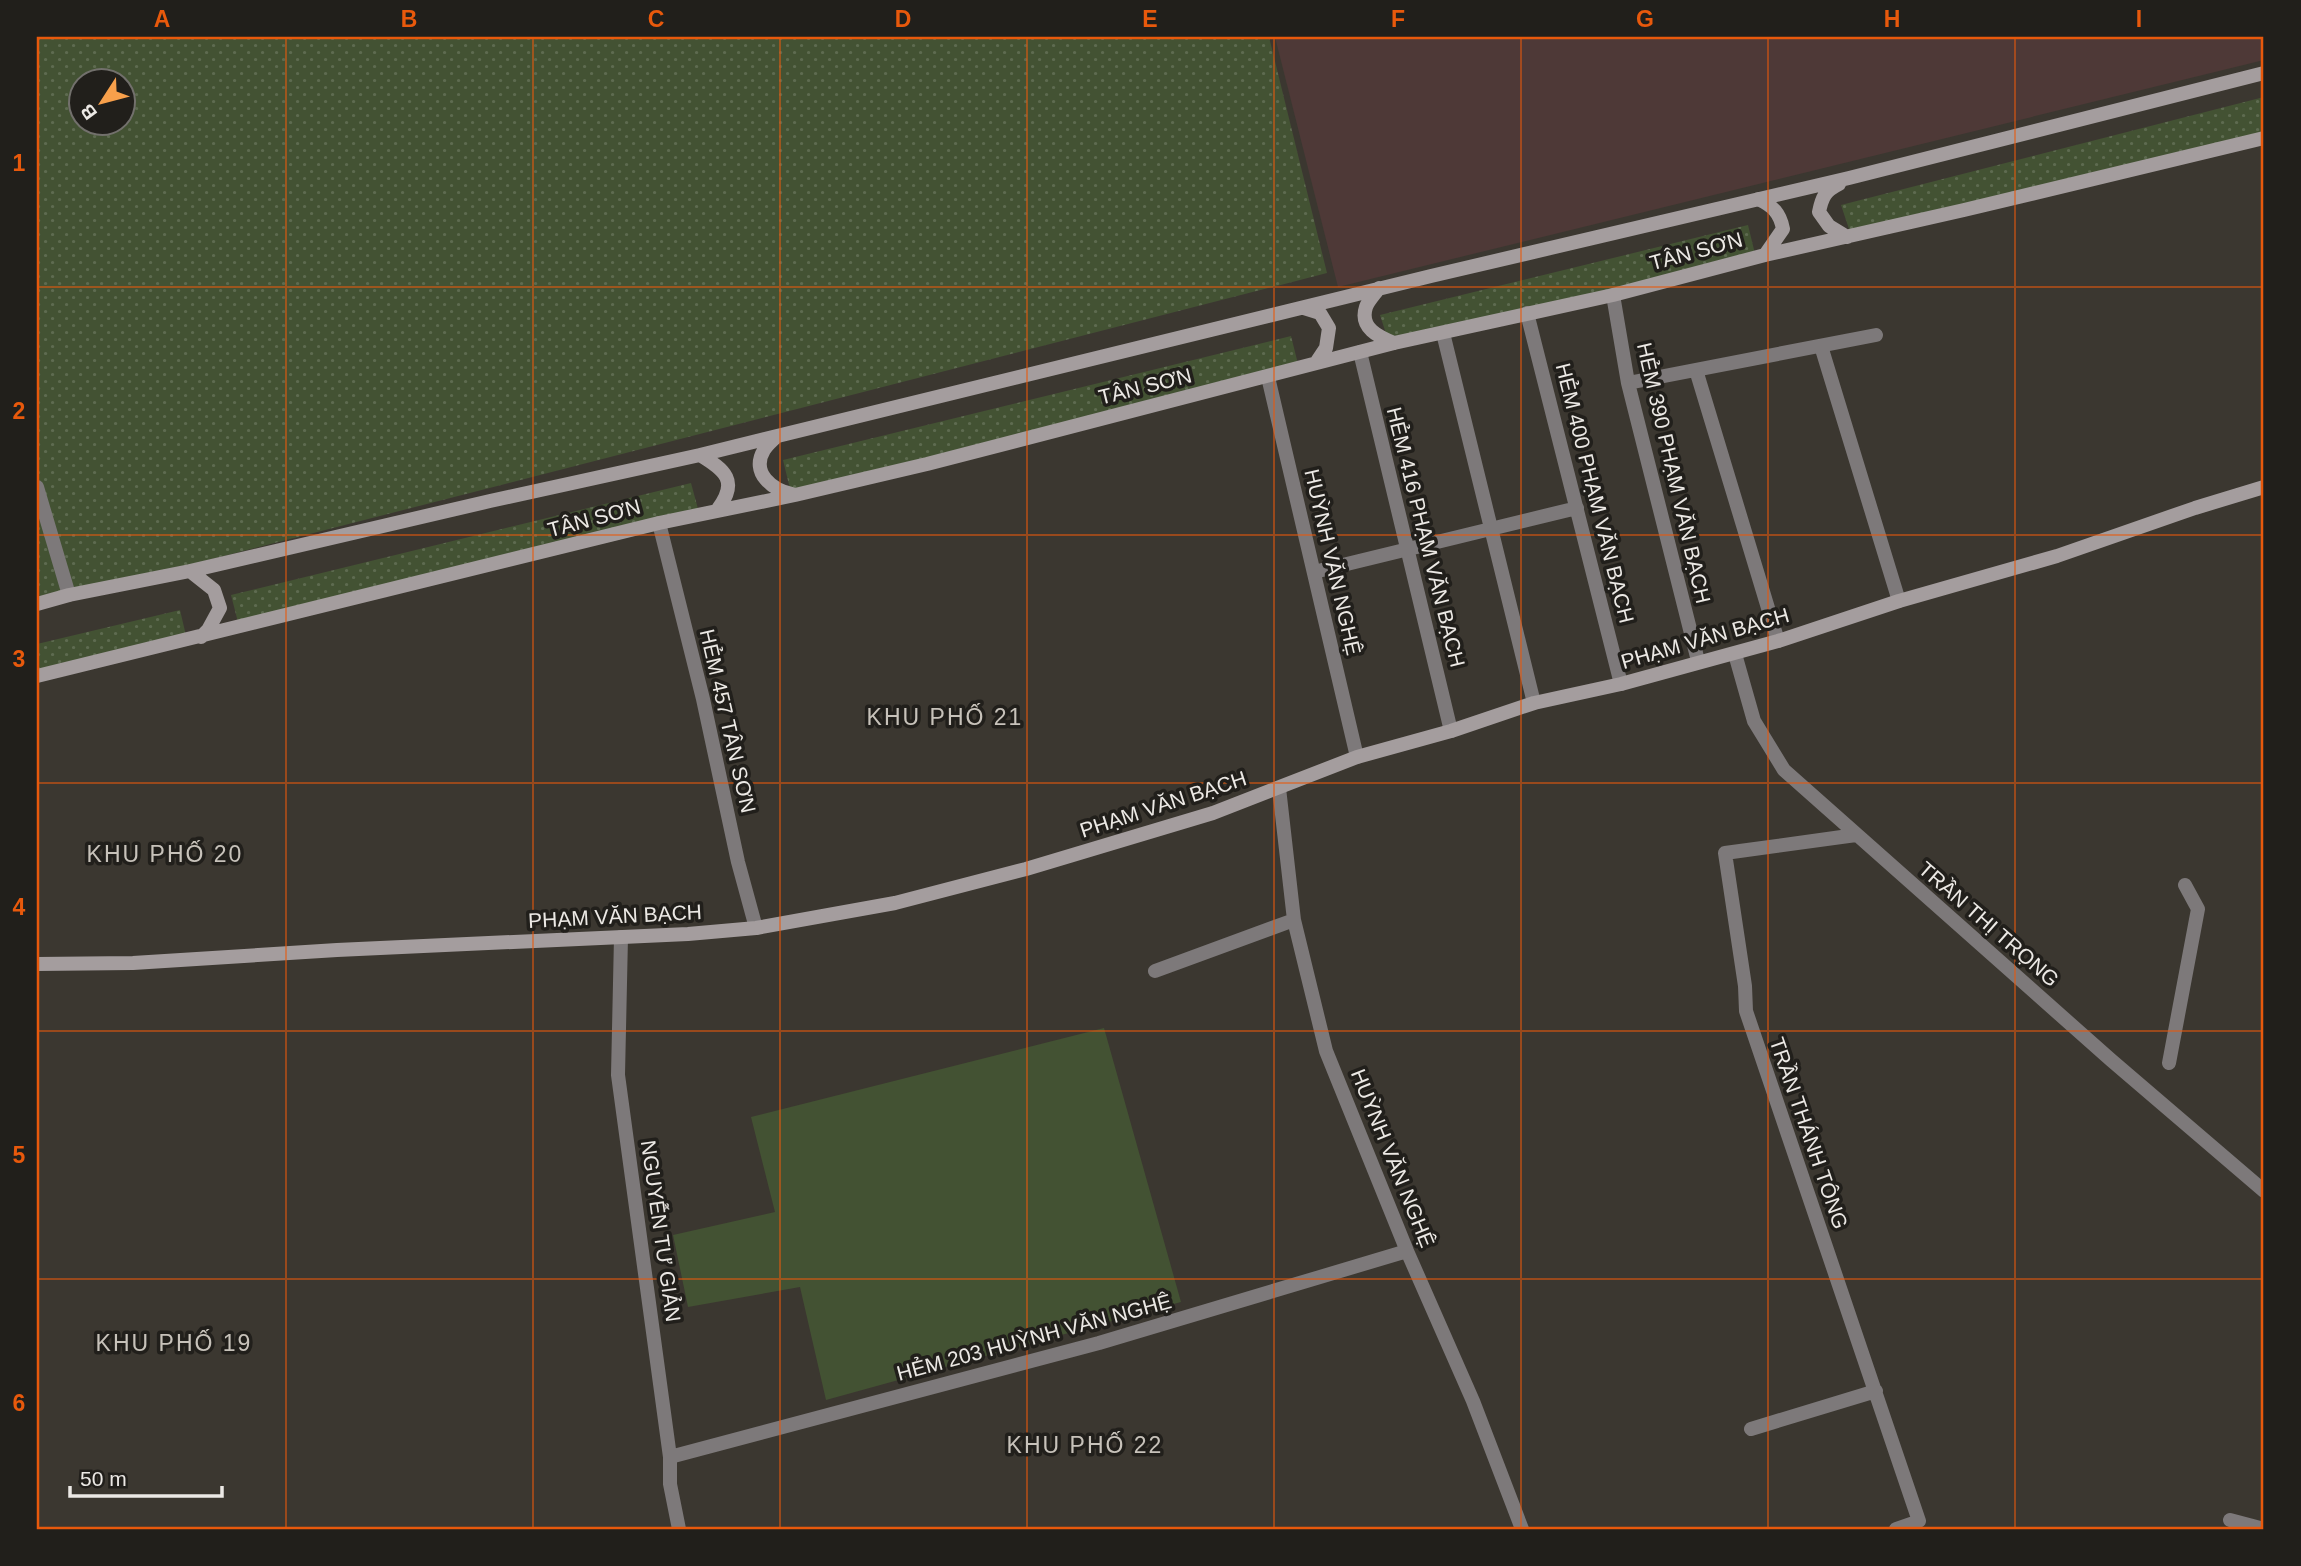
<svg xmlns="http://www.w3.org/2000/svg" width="2301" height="1566" viewBox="0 0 2301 1566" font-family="Arial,sans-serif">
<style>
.industrial{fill:#4e3937}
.grass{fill:url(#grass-dots);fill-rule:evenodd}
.garden{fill:#435233}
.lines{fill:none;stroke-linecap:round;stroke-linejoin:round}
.street{stroke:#7d797a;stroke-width:14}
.secondary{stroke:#a49d9e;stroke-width:14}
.grid{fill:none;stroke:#e8590c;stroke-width:2;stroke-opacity:0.55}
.labels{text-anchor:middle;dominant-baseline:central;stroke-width:7;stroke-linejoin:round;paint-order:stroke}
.street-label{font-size:21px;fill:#ece9e5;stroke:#211f1b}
.neighbourhood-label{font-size:23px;letter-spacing:2px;fill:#c7c2ba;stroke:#211f1b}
.neatline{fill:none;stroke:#e8590c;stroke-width:2.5}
.grid-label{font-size:23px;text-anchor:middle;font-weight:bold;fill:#e8590c}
</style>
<defs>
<pattern id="grass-dots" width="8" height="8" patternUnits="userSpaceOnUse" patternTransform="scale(1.75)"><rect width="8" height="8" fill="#435233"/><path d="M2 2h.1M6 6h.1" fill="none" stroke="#5e6b50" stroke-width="1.8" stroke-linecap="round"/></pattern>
</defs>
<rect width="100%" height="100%" fill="#3b3730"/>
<path class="industrial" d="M1275,37h989v23l-926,227z"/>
<path class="grass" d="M37,37h1232l58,236 -1290,331zM80,80h42v42h-42z
M2264,97v39l-412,102 -11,-33z
M1748,225l8,33 -366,88 -10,-31z
M1291,336l8,32 -507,129 -9,-37z
M691,483l10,37 -461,110 -9,-35z
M180,610l7,30 -150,35v-31z"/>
<path class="garden" d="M1104,1028l77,274 -355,98 -26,-113 -112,20 -15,-72 102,-23 -24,-95z"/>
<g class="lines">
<path class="street" d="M1613,295l15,88 70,278
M1527,313l94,371
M1443,333l91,370
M1821,346l78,255
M1360,352l91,379
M1696,370l82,271
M1268,377l89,380
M1628,383l248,-48
M37,487l32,108
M659,523l44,176 35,163 18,66
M1314,572l263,-64
M1735,654l19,67 30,49 327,290 153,131
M1279,788l15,132 32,131 81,200 66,150 49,128
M1856,835l-131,18 20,133 1,25 173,510 -23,8
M621,937l-3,138 52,382v27l9,45
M1155,971l139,-51
M2169,1063l29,-154 -13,-24
M1751,1429l125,-38
M670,1457l429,-114 308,-92
M2230,1520l34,9"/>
<path class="secondary" d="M1839,184c-14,7 -17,13 -20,28l10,14 18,11
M1758,199c15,7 22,14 25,30l-18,26
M1379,288c-4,6 -11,13 -13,19 -7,21 13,30 28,36
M1304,308l16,5 9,15 -3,20 -10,15
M776,437c-4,4 -9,8 -12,13 -14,23 9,40 28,44
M700,455c25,15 39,26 18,54
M190,571l24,19 6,18 -12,22 -7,7
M37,604l32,-9 121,-24 300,-70 210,-46 731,-179 418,-98 415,-105
M37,676l622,-153 136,-28 132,-31 467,-121 219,-48 152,-40 199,-45 300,-72
M37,964l96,-1 204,-13 351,-16 68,-6 139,-25 131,-34 187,-56 144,-56 94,-26 83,-28 87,-19 157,-43 121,-40 158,-45 138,-48 69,-21"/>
</g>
<path class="grid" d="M286,37v1492M533,37v1492M780,37v1492M1027,37v1492M1274,37v1492M1521,37v1492M1768,37v1492M2015,37v1492M37,287h2227M37,535h2227M37,783h2227M37,1031h2227M37,1279h2227"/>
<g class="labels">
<g class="street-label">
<text transform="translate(1696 251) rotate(-15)">TÂN SƠN</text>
<text transform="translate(1145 386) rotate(-14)">TÂN SƠN</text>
<text transform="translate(1674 473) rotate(77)">HẺM 390 PHẠM VĂN BẠCH</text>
<text transform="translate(1595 493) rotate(76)">HẺM 400 PHẠM VĂN BẠCH</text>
<text transform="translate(594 518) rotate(-15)">TÂN SƠN</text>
<text transform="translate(1426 537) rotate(76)">HẺM 416 PHẠM VĂN BẠCH</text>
<text transform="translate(1333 562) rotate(77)">HUỲNH VĂN NGHỆ</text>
<text transform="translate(1705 638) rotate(-16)">PHẠM VĂN BẠCH</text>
<text transform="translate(728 721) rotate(77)">HẺM 457 TÂN SƠN</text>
<text transform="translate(1163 804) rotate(-18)">PHẠM VĂN BẠCH</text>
<text transform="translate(615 916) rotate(-3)">PHẠM VĂN BẠCH</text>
<text transform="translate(1989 924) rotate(41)">TRẦN THỊ TRỌNG</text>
<text transform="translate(1809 1133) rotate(71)">TRẦN THÁNH TÔNG</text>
<text transform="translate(1393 1158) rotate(68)">HUỲNH VĂN NGHỆ</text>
<text transform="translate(661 1231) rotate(82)">NGUYỄN TƯ GIẢN</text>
<text transform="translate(1034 1337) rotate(-15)">HẺM 203 HUỲNH VĂN NGHỆ</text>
</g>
<g class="neighbourhood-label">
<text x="945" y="717">KHU PHỐ 21</text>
<text x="165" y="854">KHU PHỐ 20</text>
<text x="174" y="1343">KHU PHỐ 19</text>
<text x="1085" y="1445">KHU PHỐ 22</text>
</g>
</g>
<rect width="2301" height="1566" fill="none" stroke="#211f1b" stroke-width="77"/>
<g transform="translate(102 102) rotate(234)"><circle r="33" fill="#211f1b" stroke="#72706c" stroke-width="2"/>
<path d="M0-5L12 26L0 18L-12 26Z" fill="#f8a04b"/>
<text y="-10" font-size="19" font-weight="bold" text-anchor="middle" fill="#ece9e5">B</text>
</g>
<path d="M70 1486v10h152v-10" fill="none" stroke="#ece9e5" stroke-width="3.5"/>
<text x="80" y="1486" font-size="21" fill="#ece9e5" stroke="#211f1b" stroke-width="5" paint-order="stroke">50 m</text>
<rect x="38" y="38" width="2224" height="1490" class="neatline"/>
<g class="grid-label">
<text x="162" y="27">A</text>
<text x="409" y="27">B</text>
<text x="656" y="27">C</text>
<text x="903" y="27">D</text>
<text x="1150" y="27">E</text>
<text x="1398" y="27">F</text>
<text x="1645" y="27">G</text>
<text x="1892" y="27">H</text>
<text x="2139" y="27">I</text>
<text x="19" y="171">1</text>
<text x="19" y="419">2</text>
<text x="19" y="667">3</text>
<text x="19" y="915">4</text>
<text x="19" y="1163">5</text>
<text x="19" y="1411">6</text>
</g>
</svg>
